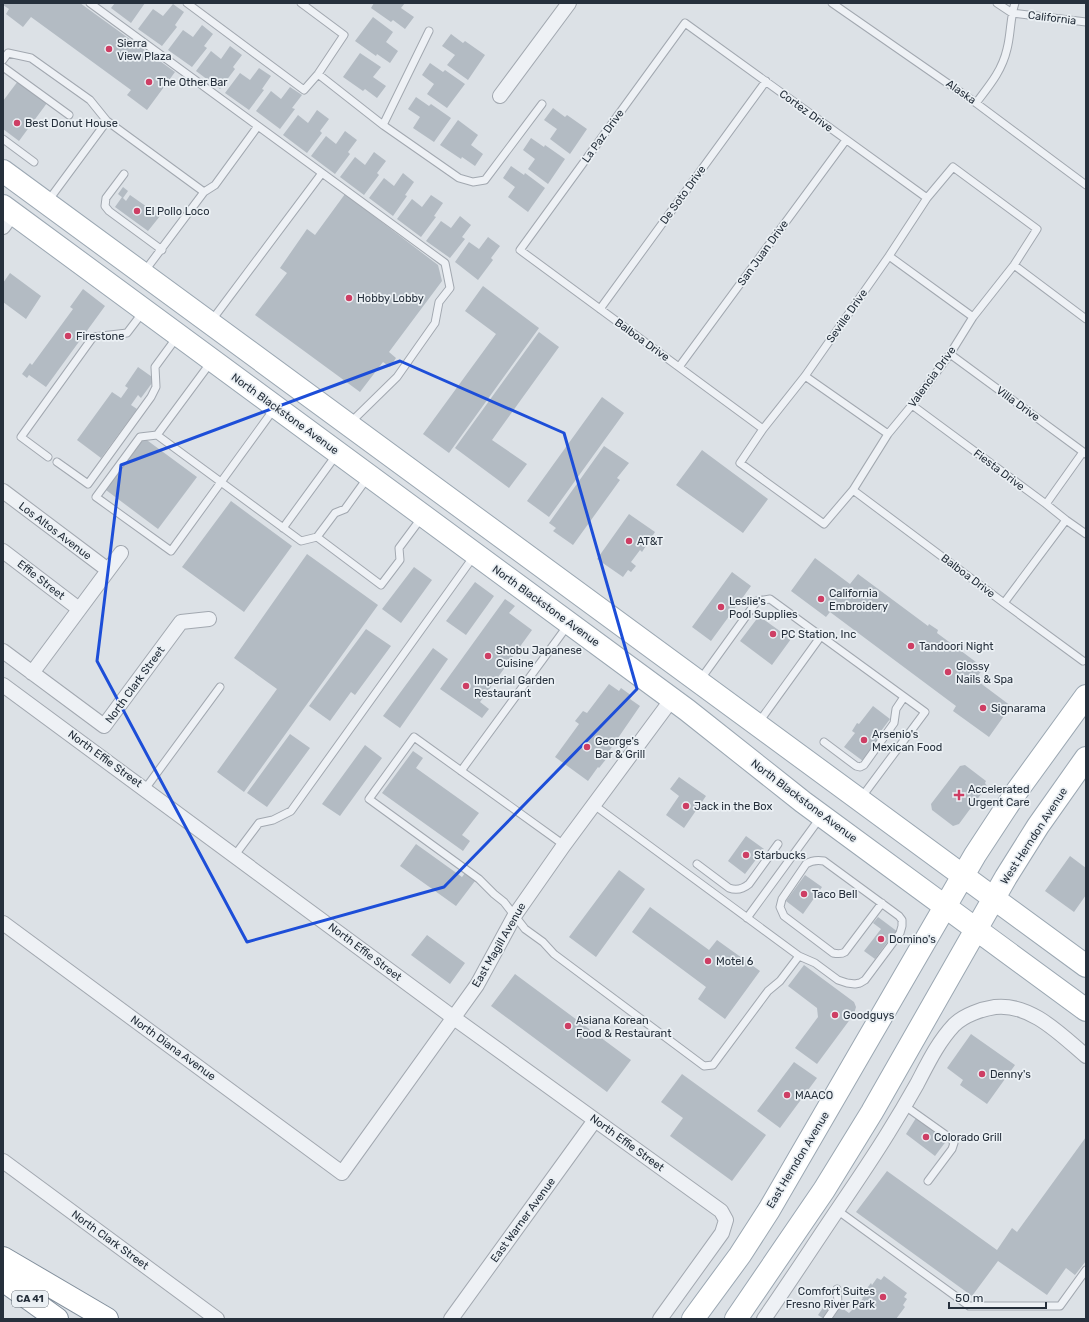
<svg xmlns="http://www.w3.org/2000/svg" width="1089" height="1322" viewBox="0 0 1089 1322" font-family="Rubik,sans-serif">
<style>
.building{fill:#b3bbc3}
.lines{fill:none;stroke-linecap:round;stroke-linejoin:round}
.service-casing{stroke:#a2a8b0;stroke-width:9}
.minor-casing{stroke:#a2a8b0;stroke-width:16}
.primary-casing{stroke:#9ba7b2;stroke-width:24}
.motorway-casing{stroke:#83909d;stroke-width:24}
.service{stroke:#eef1f5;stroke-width:7}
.minor{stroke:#eef1f5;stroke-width:14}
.primary{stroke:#fff;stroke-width:22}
.motorway{stroke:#fff;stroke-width:22}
.marked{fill:none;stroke:#1d4ed8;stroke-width:3;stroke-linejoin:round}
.poi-dot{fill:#ce3e64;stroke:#ebf0f4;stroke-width:1.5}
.labels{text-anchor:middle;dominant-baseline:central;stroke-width:3.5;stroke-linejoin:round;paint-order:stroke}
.shield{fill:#ebf0f4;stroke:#616a73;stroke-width:1}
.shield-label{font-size:10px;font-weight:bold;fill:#26303c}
.street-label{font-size:11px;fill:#26303c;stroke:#ebf0f4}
.poi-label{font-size:11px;fill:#26303c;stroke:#ebf0f4;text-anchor:start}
</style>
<rect width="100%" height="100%" fill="#dce1e6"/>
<path class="building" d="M3,3h77l95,69 -28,38 -20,-15 4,-5 -100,-73 -8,10 -17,-13 3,-5 -6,-4z
M115,3h30l-14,20 -20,-15z
M374,3h31l-4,5 13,9 -9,12 -12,-9 -2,2 -20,-14z
M173,4l11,8 -9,13 2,2 -15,19 -24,-17 15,-20 10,7z
M373,17l20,15 -7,10 12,9 -8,12 -13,-9 -1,2 -21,-15z
M202,25l11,9 -9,12 3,2 -15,19 -24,-17 15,-20 10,7z
M451,34l12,9 2,-2 20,14 -17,25 -21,-15 8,-10 -13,-9z
M230,46l12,9 -9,12 2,2 -15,20 -24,-18 15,-20 10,8z
M360,53l21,14 -8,10 13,9 -9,12 -12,-9 -2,2 -20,-14z
M430,63l13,9 2,-2 20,14 -18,24 -20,-14 7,-10 -12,-9z
M259,68l12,8 -9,13 2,1 -15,20 -24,-17 15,-20 10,7z
M18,81l29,22 -28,38 -16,-12v-28z
M290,87l12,8 -10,13 3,1 -15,20 -24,-18 15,-20 10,8z
M416,97l13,9 2,-2 20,14 -17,24 -21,-14 7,-11 -12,-8z
M553,108l12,9 2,-2 20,14 -17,25 -20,-15 7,-10 -13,-9z
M317,110l12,9 -9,12 2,2 -15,20 -24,-18 15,-20 10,8z
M458,120l20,15 -7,10 12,9 -8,12 -13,-9 -1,2 -21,-14z
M345,131l12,9 -9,12 2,2 -15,20 -24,-18 15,-20 10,8z
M531,138l13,9 1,-2 20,14 -17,25 -20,-15 7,-10 -12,-9z
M374,152l12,9 -9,12 2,2 -15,20 -24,-18 15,-20 10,8z
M511,166l13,9 1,-2 20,15 -17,24 -20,-15 7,-10 -12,-9z
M403,173l11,9 -9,13 2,1 -14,20 -24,-18 15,-20 10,8z
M123,187l5,4 -5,7 -5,-4z
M345,194l93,71 4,16 -53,71 7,6 -6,9 -7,-5 -23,30 -105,-77 32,-42 -7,-5 27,-39 8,6z
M130,195l30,21 -12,15 -33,-24 7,-10 4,4z
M431,195l12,8 -9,13 2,1 -15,20 -24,-18 15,-20 10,8z
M460,216l11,9 -9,12 3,2 -15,19 -24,-17 15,-20 10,7z
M488,237l12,9 -9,12 2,2 -15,20 -23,-18 14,-20 10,7z
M10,273l31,23 -15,23 -23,-17v-19z
M483,286l56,42 -90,125 -26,-19 73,-100 -31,-23z
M83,289l22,17 -59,81 -17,-12 -2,3 -5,-4 8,-11 2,2 41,-56 -3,-2z
M539,332l20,15 -67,93 35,24 -18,24 -54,-40z
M138,367l17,12 -14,19 -3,-3 -7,10 6,4 -36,49 -24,-18 35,-48 9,6 7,-10 -3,-2z
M602,397l22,16 -75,104 -22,-16z
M144,438l53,39 -39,52 -52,-39z
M604,446l25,17 -12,15 3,2 -47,65 -20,-14 3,-3 -7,-5z
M702,450l66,49 -25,34 -67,-48z
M231,501l61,45 -48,66 -62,-45z
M629,514l26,18 -13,20 -2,-2 -9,12 5,4 -5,6 -3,-2 -5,7 -26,-18z
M307,554l71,51 -134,187 -27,-20 60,-83 -43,-31z
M815,558l35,26 8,-10 70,52 1,-2 9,6 -1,3 47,35 -9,11 36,27 -22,31 -36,-26 3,-5 -126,-94 -4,5 -35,-26z
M414,567l18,13 -31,43 -19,-14z
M732,572l19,14 -40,55 -19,-14z
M475,582l19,14 -28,39 -20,-14z
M505,599l10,7 -6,7 23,17 -52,72 9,7 -7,9 -42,-29z
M759,616l32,23 -19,26 -32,-24z
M366,629l25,17 -36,49 -4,-3 -21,29 -21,-15z
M433,648l15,11 -48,69 -17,-12z
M609,684l10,7 2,-3 11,8 -2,3 10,7 -35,51 2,1 -8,10 -1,-1 -10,14 -33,-24 24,-33 -4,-3 8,-10 4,2z
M873,706l17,13 -9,12 2,2 -20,28 -19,-14 11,-14 -3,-2 5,-8 2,1z
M290,734l20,14 -43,59 -20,-14z
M365,745l17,13 -42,58 -18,-12z
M413,751l10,7 -7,10 63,45 -17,22 8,6 -7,10 -81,-58z
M965,765l21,16 -1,2 2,3 -28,38 -6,2 -21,-16 -1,-6 29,-38z
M679,777l27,19 -22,32 -18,-13 13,-19 -9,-7z
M746,836l18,13 -19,25 -17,-13z
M416,844l46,33 3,-4 10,8 -19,25 -56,-40z
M1070,856l16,12v27l-12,17 -29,-21z
M619,870l26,19 -49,68 -27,-20z
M805,875l17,12 -19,27 -17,-13z
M650,907l59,43 8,-10 43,31 -35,48 -27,-20 8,-12 -74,-55z
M878,917l24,18 -4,7 -7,-5 -16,22 -11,-8 17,-22 -8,-6z
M427,935l38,28 -15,21 -39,-29z
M804,965l50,37 2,5 -2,7 -37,50 -22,-16 23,-31 -1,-9 -29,-22z
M515,974l116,86 -24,32 -116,-86z
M971,1034l44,31 -28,39 -27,-19 3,-5 -16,-12z
M794,1062l23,16 -37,50 -23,-17z
M682,1074l84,61 -34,46 -62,-45 13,-18 -22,-16z
M916,1118l31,22 -12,16 -29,-22z
M1086,1137v124l-11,14 -9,-7 -19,27 -49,-34 -26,35 -116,-84 31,-41 110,79 15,-22 5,4z
M884,1276l23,17 -3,4 3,2 -4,6 2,2 -9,12h-72l-6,-4 11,-16 20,14 4,-4 1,1 9,-12 -2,-2 10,-13 1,2 5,-7 4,2z"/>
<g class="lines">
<g class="service-casing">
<path id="service" d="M90,3l355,260 5,25 -11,14 -4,21 -38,54 -47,46
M187,3l117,87 14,-16 26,-39 -43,-32
M832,3l144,100 110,82
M997,3l15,10 74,9
M3,60l5,-7 23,5 59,42 17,21 97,71 -60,80
M3,67l66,48
M318,74l65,51 76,53 14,4 12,-2 57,-76
M976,103c13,-17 26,-32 31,-54 4,-15 3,-31 8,-46
M383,125l46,-94
M3,139l31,23
M953,167l84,62 -23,36 -41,52 -23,37 -38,51 -24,29 -35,56 -29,34 -84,-61 23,-34 42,-53 84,-120 38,-58z
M124,174l-18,24 -1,8 4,5 53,39
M204,192l11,-7 43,-59
M48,201l59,-80
M889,256l84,61
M1014,265l72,54
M600,309l166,-228
M212,320l110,-147
M950,354l136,100
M211,362l-54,73 144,106 16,-4 18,-24 10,-4 23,-32
M679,367l167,-227
M805,376l83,58
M912,405l134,99 20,16 20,14
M763,429l-243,-179 165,-227 242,175
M157,435l-17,2 -44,60 75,54 103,-142
M48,457l-27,-20 72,-100 34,-4 16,-21
M57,462l31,22 63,-87 5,-10 -1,-20 22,-30
M853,490l151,113 79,58
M1046,504l37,-52
M283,528l54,-74
M317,537l64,48 19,-25 -1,-12 23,-31
M1004,603l62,-83
M700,680l57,-79 13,-2 155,113 -64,86
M759,722l62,-86
M824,742l32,24 4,1 4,-2 30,-42 2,-14 8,-12
M461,771l107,-146
M145,789l75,-102
M594,805l205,151 16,7 23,17 9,3 8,1 5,-1 5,-3 35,-47 2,-7v-6l-3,-4 -75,-55c-6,-1 -12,-1 -18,3l-24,35 -2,8 4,9 49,37c5,1 9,1 12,-1l37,-49
M564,845l-150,-108 -45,62 110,80 15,15 10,8 21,27 18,13 11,12 150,112 9,-1 55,-74 12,-10 19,-25
M235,855l24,-32 14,-3 18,-9 183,-255
M697,864l32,24c8,3 14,1 20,-4l29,-40
M747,918l73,-100
M905,1106l45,32 4,5 -2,6 -24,32
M837,1210l132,96h91l26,-36
M827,1319l11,-16 -1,-14"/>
</g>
<g class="minor-casing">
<path id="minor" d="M500,96l69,-93
M3,227l10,-14
M3,491l105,79
M3,551l76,58
M3,651l101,75 77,-104 28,-3
M32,673l89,-120
M3,685l451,333 267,193 5,9 -4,13 -62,86
M3,923l339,250 135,-188 38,-70 49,-70 108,-146
M3,1161l214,158
M451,1319l144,-199
M764,1319c25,-36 49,-73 74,-110 17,-25 34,-50 50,-76 10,-16 20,-33 29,-49 11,-21 21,-42 37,-59 10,-10 28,-16 41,-18 36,-4 66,28 91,49"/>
</g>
<g class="primary-casing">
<path id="primary" d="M3,171l1083,795
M3,206l684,504 116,92 283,208
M693,1319l47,-64 29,-45 206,-355 42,-64 69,-95
M736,1319l88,-129 48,-78 134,-235 32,-51 48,-68"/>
</g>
<g class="motorway-casing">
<path id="motorway" d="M3,1258l104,61
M3,1280l54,39"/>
</g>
<use href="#service" class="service"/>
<use href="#minor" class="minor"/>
<use href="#primary" class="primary"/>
<use href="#motorway" class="motorway"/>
</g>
<path class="marked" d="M400,361l164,72 73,256 -193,198 -197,55 -150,-281 24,-196z"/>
<g class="poi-dot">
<circle cx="109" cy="49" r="4"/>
<circle cx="149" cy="82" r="4"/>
<circle cx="17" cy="123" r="4"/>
<circle cx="137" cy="211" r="4"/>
<circle cx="349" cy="298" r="4"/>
<circle cx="68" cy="336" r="4"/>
<circle cx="629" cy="541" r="4"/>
<circle cx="821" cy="599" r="4"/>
<circle cx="721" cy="607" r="4"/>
<circle cx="773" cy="634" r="4"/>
<circle cx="911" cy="646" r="4"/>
<circle cx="488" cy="656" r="4"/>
<circle cx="948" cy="672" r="4"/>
<circle cx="466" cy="686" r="4"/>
<circle cx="983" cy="708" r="4"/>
<circle cx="864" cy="740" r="4"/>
<circle cx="587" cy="747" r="4"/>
<path d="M957 789h4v4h4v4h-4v4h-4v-4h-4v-4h4z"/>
<circle cx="686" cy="806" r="4"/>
<circle cx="746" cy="855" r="4"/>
<circle cx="804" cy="894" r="4"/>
<circle cx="881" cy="939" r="4"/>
<circle cx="708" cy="961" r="4"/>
<circle cx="835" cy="1015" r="4"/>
<circle cx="568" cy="1026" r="4"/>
<circle cx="982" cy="1074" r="4"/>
<circle cx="787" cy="1095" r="4"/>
<circle cx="926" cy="1137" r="4"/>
<circle cx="883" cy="1297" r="4"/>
</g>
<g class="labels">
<rect class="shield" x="12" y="1291" width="36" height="16" rx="3"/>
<g class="shield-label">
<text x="30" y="1299">CA 41</text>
</g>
<g class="street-label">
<text transform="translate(1052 18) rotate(7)">California</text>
<text transform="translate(961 92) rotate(35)">Alaska</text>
<text transform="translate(806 111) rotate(36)">Cortez Drive</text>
<text transform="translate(603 136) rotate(-54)">La Paz Drive</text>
<text transform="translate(683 195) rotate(-54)">De Soto Drive</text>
<text transform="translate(763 253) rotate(-54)">San Juan Drive</text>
<text transform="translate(847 316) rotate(-55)">Seville Drive</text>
<text transform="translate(642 340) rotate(36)">Balboa Drive</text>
<text transform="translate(932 377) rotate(-54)">Valencia Drive</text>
<text transform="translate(1018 404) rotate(36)">Villa Drive</text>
<text transform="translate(285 414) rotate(36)">North Blackstone Avenue</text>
<text transform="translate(999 470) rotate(37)">Fiesta Drive</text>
<text transform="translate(55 531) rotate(37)">Los Altos Avenue</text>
<text transform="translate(968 576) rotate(37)">Balboa Drive</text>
<text transform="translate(41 580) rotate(38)">Effie Street</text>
<text transform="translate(546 606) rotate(36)">North Blackstone Avenue</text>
<text transform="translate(135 685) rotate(-54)">North Clark Street</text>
<text transform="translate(105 759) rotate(36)">North Effie Street</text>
<text transform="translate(804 801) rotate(37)">North Blackstone Avenue</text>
<text transform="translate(1034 836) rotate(-57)">West Herndon Avenue</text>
<text transform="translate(499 945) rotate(-60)">East Magill Avenue</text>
<text transform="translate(365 952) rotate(37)">North Effie Street</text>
<text transform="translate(173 1048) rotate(36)">North Diana Avenue</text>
<text transform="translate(627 1143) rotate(36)">North Effie Street</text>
<text transform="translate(798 1160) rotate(-59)">East Herndon Avenue</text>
<text transform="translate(523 1220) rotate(-54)">East Warner Avenue</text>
<text transform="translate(110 1240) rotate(36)">North Clark Street</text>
</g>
<g class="poi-label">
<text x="117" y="43">Sierra<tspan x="117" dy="13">View Plaza</tspan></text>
<text x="157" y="82">The Other Bar</text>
<text x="25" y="123">Best Donut House</text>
<text x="145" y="211">El Pollo Loco</text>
<text x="357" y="298">Hobby Lobby</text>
<text x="76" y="336">Firestone</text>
<text x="637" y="541">AT&amp;T</text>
<text x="829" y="593">California<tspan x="829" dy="13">Embroidery</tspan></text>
<text x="729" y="601">Leslie's<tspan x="729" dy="13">Pool Supplies</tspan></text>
<text x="781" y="634">PC Station, Inc</text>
<text x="919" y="646">Tandoori Night</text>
<text x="496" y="650">Shobu Japanese<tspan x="496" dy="13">Cuisine</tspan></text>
<text x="956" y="666">Glossy<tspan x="956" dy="13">Nails &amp; Spa</tspan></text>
<text x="474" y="680">Imperial Garden<tspan x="474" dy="13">Restaurant</tspan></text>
<text x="991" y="708">Signarama</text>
<text x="872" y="734">Arsenio's<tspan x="872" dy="13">Mexican Food</tspan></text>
<text x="595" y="741">George's<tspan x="595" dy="13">Bar &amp; Grill</tspan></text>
<text x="968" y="789">Accelerated<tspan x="968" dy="13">Urgent Care</tspan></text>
<text x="694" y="806">Jack in the Box</text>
<text x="754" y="855">Starbucks</text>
<text x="812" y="894">Taco Bell</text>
<text x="889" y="939">Domino's</text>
<text x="716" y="961">Motel 6</text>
<text x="843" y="1015">Goodguys</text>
<text x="576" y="1020">Asiana Korean<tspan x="576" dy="13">Food &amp; Restaurant</tspan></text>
<text x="990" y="1074">Denny's</text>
<text x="795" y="1095">MAACO</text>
<text x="934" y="1137">Colorado Grill</text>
<text x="875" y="1291" text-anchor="end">Comfort Suites<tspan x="875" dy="13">Fresno River Park</tspan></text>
</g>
</g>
<rect width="1089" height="1322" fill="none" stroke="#26303c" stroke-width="8"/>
<path d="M949 1302v6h97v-6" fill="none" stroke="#26303c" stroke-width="2"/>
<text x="955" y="1302" font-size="12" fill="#26303c" stroke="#ebf0f4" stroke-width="3" paint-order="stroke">50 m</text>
</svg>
